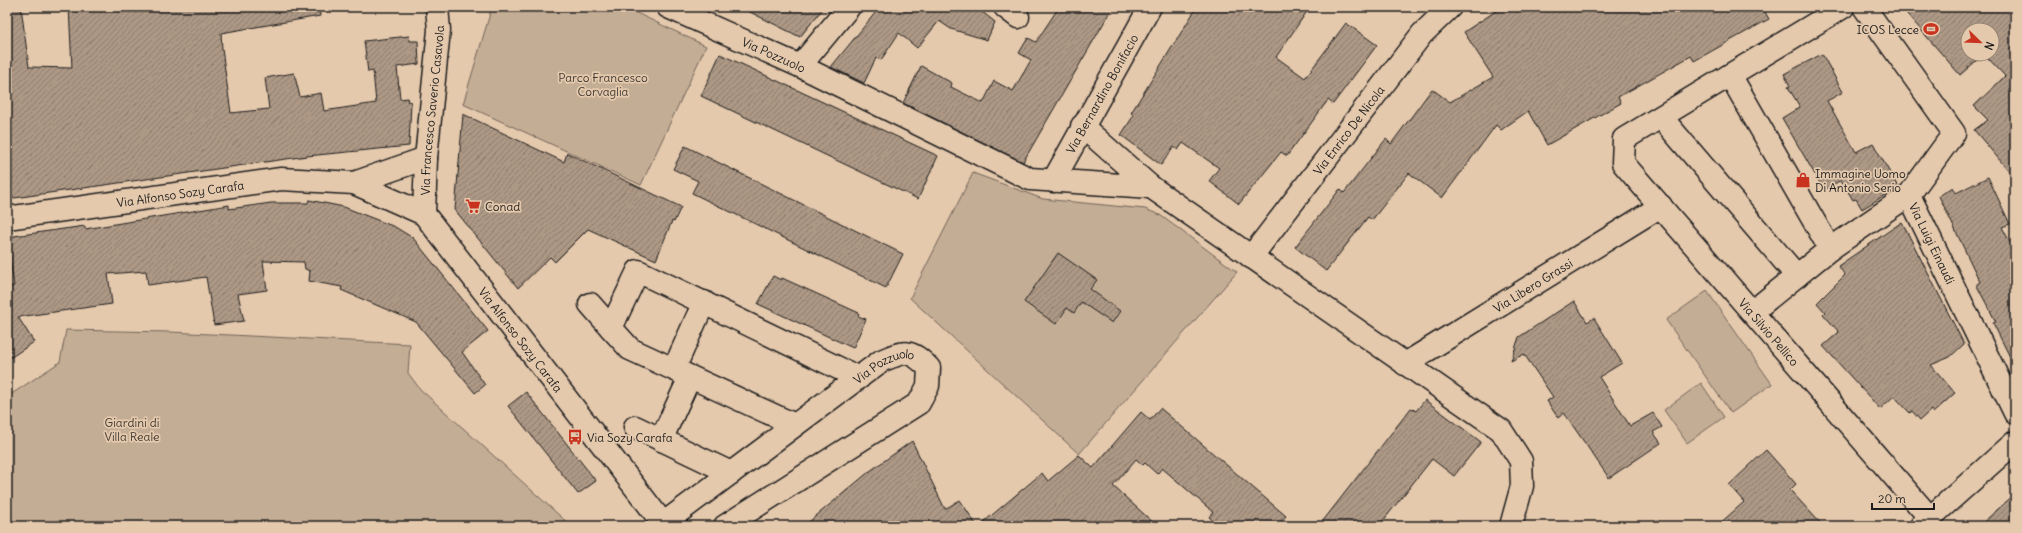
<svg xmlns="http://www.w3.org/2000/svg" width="2022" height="533" viewBox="0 0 2022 533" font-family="Delius,sans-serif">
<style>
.green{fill:#c4ad95;stroke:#706458}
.building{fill:url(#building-hatch);stroke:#1c1c1c;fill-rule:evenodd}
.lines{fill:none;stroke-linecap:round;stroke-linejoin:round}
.minor-casing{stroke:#1c1c1c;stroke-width:25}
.major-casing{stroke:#1c1c1c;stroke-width:25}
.minor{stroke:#e5c9ad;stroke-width:22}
.major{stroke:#e5c9ad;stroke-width:22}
.labels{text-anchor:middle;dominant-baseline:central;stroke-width:3.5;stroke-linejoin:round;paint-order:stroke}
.poi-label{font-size:12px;fill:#1c1c1c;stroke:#e5c9ad;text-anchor:start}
.street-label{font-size:12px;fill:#1c1c1c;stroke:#e5c9ad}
.park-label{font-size:12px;fill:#3e3934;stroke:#e5c9ad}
</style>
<defs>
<pattern id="building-hatch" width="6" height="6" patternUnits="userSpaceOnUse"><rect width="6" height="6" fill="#ad9885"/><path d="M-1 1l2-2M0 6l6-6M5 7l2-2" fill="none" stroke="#8c7b6c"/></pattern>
</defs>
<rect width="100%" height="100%" fill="#e5c9ad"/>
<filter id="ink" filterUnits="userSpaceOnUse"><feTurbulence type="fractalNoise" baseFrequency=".025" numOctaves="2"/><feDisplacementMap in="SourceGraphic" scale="8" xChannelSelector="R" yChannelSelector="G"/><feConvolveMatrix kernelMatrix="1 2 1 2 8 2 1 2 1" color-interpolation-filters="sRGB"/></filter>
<g filter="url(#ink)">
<path class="green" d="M492,7h132l82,39 -65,139 -178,-81z
M973,173l70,26 102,10 15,6 77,57 -158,182 -169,-156z
M1707,291l65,93 -41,29 -65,-93z
M66,330l104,2 240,12 -2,29 12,16 151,137h-564v-129l53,-35z
M1701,383l23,34 -37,26 -23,-33z"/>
<path class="building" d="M7,7h14l8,60 43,1 -3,-61h250l1,9 -99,17 1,16 9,64 38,-4 -4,-31 29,-5 6,24 21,-4 3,18 52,-8 -3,-32 -5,1 -4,-31 45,-5 1,5h8l1,23 -22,3 3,32 8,-1 -1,3 4,1 -2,44 -102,10 -300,43z
M740,7h84l-24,30z
M880,7h96l19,15 -8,18 -36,-11 -12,-8 -22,27 -18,-15 -18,27 -5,-2 -12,25 -33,-16z
M1059,7h54l-90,155 -120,-59 18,-37 31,17 -1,4 32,16 11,-22 19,10 18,-31 -12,-7 9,-15 8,4z
M1197,7h113l-34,50 29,21 41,-55 31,22 -44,59 -5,-4 -41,56 -6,-4 -42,52 -30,-23 10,-13 -36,-25 -5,7 -4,-3 -13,18 -40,-30 13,-20 -3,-2z
M1502,7h260l7,12 -75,42 -3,-5 -73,41 3,6 -74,42 -19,-34 -27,19 -5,-5 -54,73 -33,-25 -37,47 -4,-3 -42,54 -31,-24 45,-58 4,4 42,-54 5,5 41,-55 18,13 43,-25 -29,-45z
M1901,7h109l5,6v165l-41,-48 14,-10 -14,-14 31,-30 -21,-22 -24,21zM1968,30h24v24h-24z
M720,54l218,102 -20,43 -217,-103z
M1822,54l21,38 -16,9 29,51 17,-9 25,44 -36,22 -6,-10 -3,1 -12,-20 -17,10 -42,-72 18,-11 -12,-20 2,-1 -6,-12z
M463,114l101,48 3,-9 114,54 -7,15 -2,-1 -16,39 -68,-31 -33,33 -5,-5 -32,31 -63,-78z
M685,146l218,108 -17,34 -194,-95 6,-12 -25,-12z
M1988,177l22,47 -8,3 13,25v115l-22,-44 3,-1 -19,-36v-2l3,-2 -41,-86 14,-9 3,6z
M309,200l35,7 51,20 18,11 75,93 -26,21 23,33 -10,8 -59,-71 -75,-32 1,-3 -33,-6 1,-10 -5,-2 -1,-7 -41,-1 4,29 -29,4 6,27 -30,4 -8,-48 -58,8 -2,-14 -38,3 4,30 -94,13 16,25 -27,18v-73l7,-1 -7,-49 78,-11v3l144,-24v4l42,-6h37z
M1902,222l62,122 -14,13 -19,8 24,28 -22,20 -2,-3 -11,10 -8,-9 -2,2 -16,-17 -14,13 -57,-63 16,-14 -16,-18 2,-2 -8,-9 28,-28 -7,-9z
M1058,253l39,27 -7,9 30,22 -8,12 -31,-21 -7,11 -7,-5 -11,16 -32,-22z
M773,276l8,4 1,-2 77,35 -1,3 8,3 -13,29 -95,-44z
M1574,301l13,21 7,-4 28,45 -23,14 31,49 23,-13 9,14 -9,5 8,11 -52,35 -45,-65 -6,5 -11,-17 6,-4 -29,-43 -13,7 8,-24z
M526,392l70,89 -18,13 -70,-88z
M1425,400l56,42 -27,34 -22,-17 -53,67h-60l92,-118 5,3z
M1160,408l126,108 -9,10h-58l-10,-9 4,-5 -51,-44 -5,6 -12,-11 -2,2 -7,-6 -23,27 44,40h-178l63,-53 6,8 31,-26 14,13 48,-56 9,8z
M912,441l33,68 15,-9 17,26h-173l66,-55z
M1766,450l30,34 -6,6 33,36h-106l27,-24 -15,-17z
M2015,494v32h-36z"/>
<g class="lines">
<g class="minor-casing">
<g id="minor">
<path id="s1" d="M668,7l132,59 230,113 121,8"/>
<path d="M1005,7l13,10"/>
<path id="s2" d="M1843,7l-219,132 -1,24 307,355"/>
<path id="s3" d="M1864,7l90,126 -45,62 106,218"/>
<path d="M800,66l49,-59"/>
<path d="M1730,75l100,174"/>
<path d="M1661,117l136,159"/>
<path d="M1082,126l69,61 350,243 20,31 1,25 -11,40"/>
<path id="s4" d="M1053,181l97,-174"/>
<path d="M354,183l72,-25"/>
<path id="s5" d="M424,214l2,-56 13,-128 -2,-23"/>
<path id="s6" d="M7,218l274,-39 73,4 70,31 241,312"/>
<path id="s7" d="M1251,257l171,-223 28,-27"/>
<path d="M590,304l21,24"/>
<path d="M1752,312l78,-63 79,-54"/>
<path id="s8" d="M1405,364l256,-158"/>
<path d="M674,369l30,-67"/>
<path d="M795,425l-165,-76 -19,-21 27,-57 221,107"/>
<path d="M635,427l96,46"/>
<path d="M661,440l29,-63"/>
<path id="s9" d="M664,523l217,-162c24,-10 28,-13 48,7l-1,18 -9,17 -194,123"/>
</g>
</g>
<g class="major-casing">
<path id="major" d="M1921,526l94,-84"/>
</g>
<use href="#minor" class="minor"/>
<use href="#major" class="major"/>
</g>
</g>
<defs>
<g id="stadium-bare" transform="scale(1.2)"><path d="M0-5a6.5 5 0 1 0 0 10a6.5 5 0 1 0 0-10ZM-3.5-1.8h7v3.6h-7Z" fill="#c8321e" stroke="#e5c9ad" stroke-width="2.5" paint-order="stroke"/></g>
<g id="shop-bare" transform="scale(1.2)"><path d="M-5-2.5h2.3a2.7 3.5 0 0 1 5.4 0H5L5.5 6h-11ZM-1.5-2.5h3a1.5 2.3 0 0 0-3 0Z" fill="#c8321e" stroke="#e5c9ad" stroke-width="2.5" paint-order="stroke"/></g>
<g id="supermarket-bare" transform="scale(1.2)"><path d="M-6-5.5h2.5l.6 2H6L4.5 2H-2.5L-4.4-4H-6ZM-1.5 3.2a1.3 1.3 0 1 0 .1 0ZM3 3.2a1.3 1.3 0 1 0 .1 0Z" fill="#c8321e" stroke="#e5c9ad" stroke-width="2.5" paint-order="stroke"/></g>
<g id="bus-bare" transform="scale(1.2)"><path d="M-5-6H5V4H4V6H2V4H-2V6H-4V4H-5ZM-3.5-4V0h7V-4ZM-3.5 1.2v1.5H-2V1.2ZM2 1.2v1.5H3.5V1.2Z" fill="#c8321e" stroke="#e5c9ad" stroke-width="2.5" paint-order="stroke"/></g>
</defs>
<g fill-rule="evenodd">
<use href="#stadium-bare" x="1931" y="29"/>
<use href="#shop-bare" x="1803" y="180"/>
<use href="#supermarket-bare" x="473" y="206"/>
<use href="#bus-bare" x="575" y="437"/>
</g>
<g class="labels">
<g class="poi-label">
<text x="1919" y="29" text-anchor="end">ICOS Lecce</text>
<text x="1815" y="173">Immagine Uomo<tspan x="1815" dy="14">Di Antonio Serio</tspan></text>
<text x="485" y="206">Conad</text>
<text x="587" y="437">Via Sozy Carafa</text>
</g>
<g class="street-label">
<text stroke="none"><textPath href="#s1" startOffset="116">Via Pozzuolo</textPath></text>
<text stroke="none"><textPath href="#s4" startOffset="100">Via Bernardino Bonifacio</textPath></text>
<text stroke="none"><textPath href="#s5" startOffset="104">Via Francesco Saverio Casavola</textPath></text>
<text stroke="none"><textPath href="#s7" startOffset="160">Via Enrico De Nicola</textPath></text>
<text stroke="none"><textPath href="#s6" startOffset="175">Via Alfonso Sozy Carafa</textPath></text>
<text stroke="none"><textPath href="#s3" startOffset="285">Via Luigi Einaudi</textPath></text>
<text stroke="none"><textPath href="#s8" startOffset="150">Via Libero Grassi</textPath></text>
<text stroke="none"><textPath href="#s2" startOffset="503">Via Silvio Pellico</textPath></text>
<text stroke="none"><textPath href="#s6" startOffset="585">Via Alfonso Sozy Carafa</textPath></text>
<text stroke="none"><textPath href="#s9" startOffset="272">Via Pozzuolo</textPath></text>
</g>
<g class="park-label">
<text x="603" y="77">Parco Francesco<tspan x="603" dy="14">Corvaglia</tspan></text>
<text x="132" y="422">Giardini di<tspan x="132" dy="14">Villa Reale</tspan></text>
</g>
</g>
<rect width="2022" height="533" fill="none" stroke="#e5c9ad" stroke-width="24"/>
<rect x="12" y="12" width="1998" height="509" fill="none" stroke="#1c1c1c" stroke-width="1.5" filter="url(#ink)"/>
<g transform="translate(1980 42) rotate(113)"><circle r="19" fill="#e5c9ad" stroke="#958473"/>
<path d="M0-3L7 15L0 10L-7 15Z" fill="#c8321e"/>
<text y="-6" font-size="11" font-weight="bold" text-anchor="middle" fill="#1c1c1c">N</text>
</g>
<path d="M1872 503v6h62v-6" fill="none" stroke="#1c1c1c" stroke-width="2"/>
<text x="1878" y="503" font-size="12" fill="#1c1c1c" stroke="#e5c9ad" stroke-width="3" paint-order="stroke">20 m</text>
</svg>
